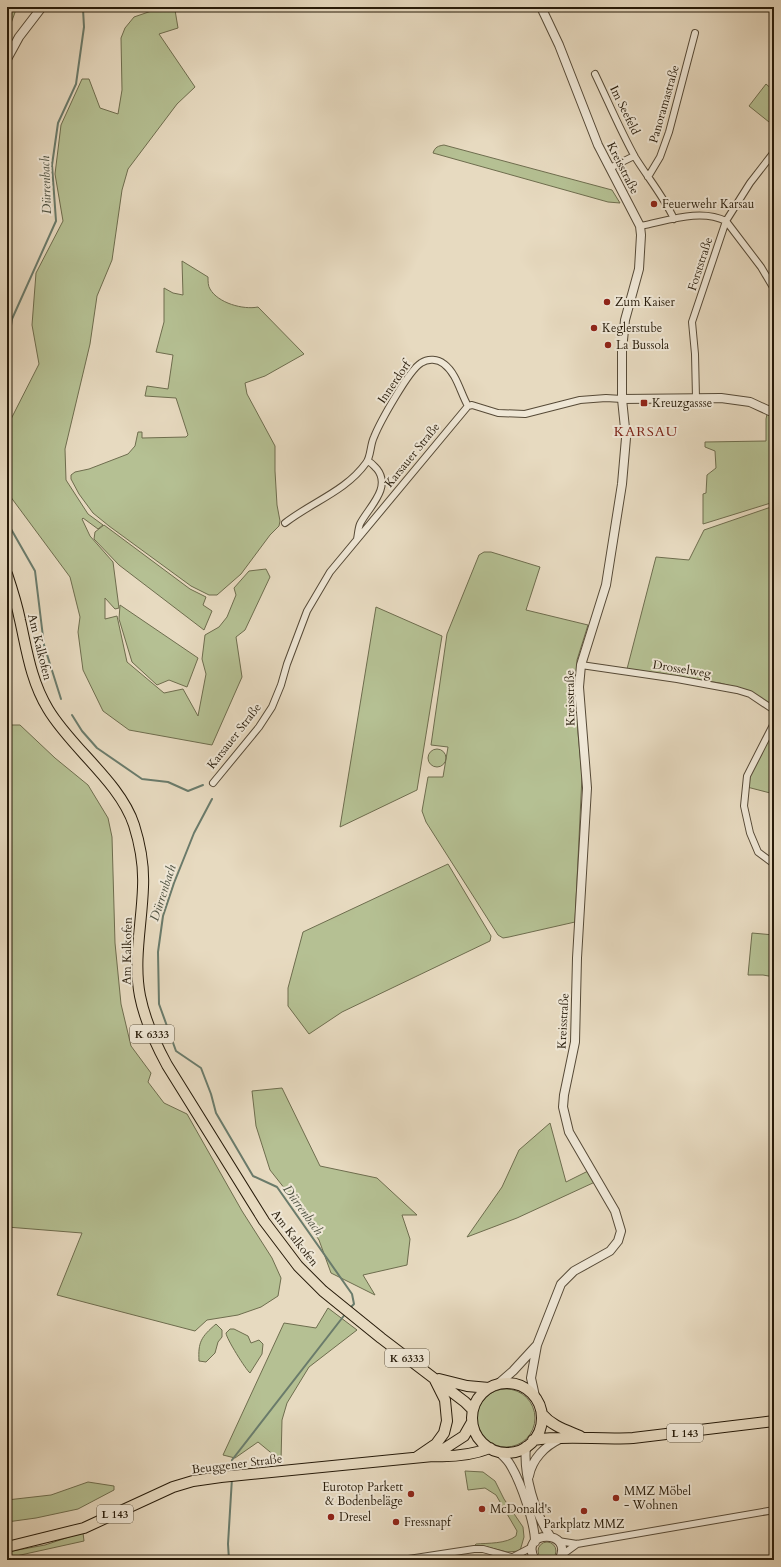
<svg xmlns="http://www.w3.org/2000/svg" width="781" height="1567" viewBox="0 0 781 1567" font-family="Cardo,serif">
<style>
.green{fill:#b5c093;stroke:#6e6d4e}
.lines{fill:none;stroke-linecap:round;stroke-linejoin:round}
.stream{stroke:#6a7b6b;stroke-width:2}
.minor-casing{stroke:#564a37;stroke-width:8}
.tertiary-casing{stroke:#564a37;stroke-width:10}
.primary-casing{stroke:#261a09;stroke-width:12}
.minor{stroke:#efe7d6;stroke-width:6}
.tertiary{stroke:#efe7d6;stroke-width:8}
.primary{stroke:#e7dac0;stroke-width:10}
.poi-dot{fill:#8f2418;stroke:#efe7d6;stroke-width:1.5}
.labels{text-anchor:middle;dominant-baseline:central;stroke-width:4;stroke-linejoin:round;paint-order:stroke}
.shield{fill:#efe7d6;stroke:#625846;stroke-width:1}
.shield-label{font-size:11px;font-weight:bold;fill:#261a09}
.street-label{font-size:12px;fill:#261a09;stroke:#efe7d6}
.poi-label{font-size:12px;fill:#261a09;stroke:#efe7d6;text-anchor:start}
.water-label{font-size:13px;font-style:italic;fill:#4e5242;stroke:#efe7d6}
.quarter-label{font-size:14px;letter-spacing:1px;fill:#7a1f14;stroke:#efe7d6}
</style>
<rect width="100%" height="100%" fill="#e7dac0"/>
<filter id="stains"><feTurbulence type="fractalNoise" baseFrequency=".005" numOctaves="4"/><feColorMatrix values="0 0 0 0 .2 0 0 0 0 .09 0 0 0 0 .02 0 0 0 .5 -.17"/></filter>
<radialGradient id="worn" r=".72"><stop offset=".6" stop-color="#630" stop-opacity="0"/><stop offset="1" stop-color="#630" stop-opacity=".3"/></radialGradient>
<path class="green" d="M7,7h10l-10,27z
M163,7h6l6,3 3,18 -19,6 36,53 -18,17 -49,65 -6,21 -10,70 -15,36 -7,48 -25,105 1,31 22,34 15,11 -5,4 -15,-11 -1,1 8,17 23,26 6,46 -4,1 -10,-11v21l12,-3 10,46 37,31 19,-4 15,27 8,-42 -4,-15 3,-24 14,-8 8,-10 9,-22 -2,-7 15,-17 17,-2 4,8 -25,53 -9,7 6,40 -30,68 -83,-15 -26,-19 -20,-41 -5,-38 2,-15 -10,-40 -60,-81 -3,-14v-59l3,-2 29,-57 -7,-39 4,-52 27,-52 -8,-47 6,-49 21,-46h7l11,29 18,6 4,-24 -1,-52 4,-10 9,-11z
M766,84l8,7v35l-25,-20z
M444,145l168,45 8,13 -12,-1 -175,-49c2,-6 5,-7 11,-8z
M182,261l26,16c0,4 0,9 2,12 8,14 33,21 48,18l46,47 -39,22 -20,7 2,11 28,52v25l2,34 3,16 -1,5 -9,9 -29,39 -24,21h-8l-18,-9 -82,-60 -16,-13 -14,-19 -8,-15v-4l4,-3 14,-3 39,-15 7,-8 3,-14h4v6l44,-1 2,-2 -12,-37 -31,-2 2,-10 21,3 5,-34 -17,-3 8,-30v-34l9,5 10,2z
M767,414l7,3v85l-71,22v-30l3,-1 1,-18 9,-7 -1,-17 -10,-4v-5l61,-1v-22z
M774,506v201l-25,-16 -29,-8 -93,-14 29,-112 33,3 15,-30z
M104,525l86,64 16,8 -3,8 9,6 -8,19 -85,-65 -25,-26 1,-7z
M484,552h7l49,15 -14,43 62,15 -11,35 -1,24 2,49 4,43 -7,146 -66,15 -6,1 -5,-3 -72,-113 -4,-11 6,-34h15l5,-30 -17,-2 16,-111 32,-79z
M120,605l78,53 -11,29 -18,-7 -12,5 -25,-23 -13,-43z
M376,607l66,29 -25,154 -77,37z
M7,624c4,10 8,24 0,34z
M7,725h13l35,33 33,27 20,33 4,19 3,106 6,61 10,42 20,27 -3,9 16,21 23,11 55,97 30,47 9,20 -3,18 -17,11 -23,8 -31,5 -12,11 -138,-36 25,-62 -75,-6z
M774,728v66l-27,-7 2,-11z
M428 758a9 9 0 1 1 18 0a9 9 0 1 1-18 0Z
M448,864l43,72 -1,5 -148,71 -33,22 -21,-28v-18l15,-56z
M752,933l22,2v42l-11,-2h-15z
M282,1088l38,78 57,12 40,37h-15l8,24 -3,26 -44,10 12,20 -44,-22 -12,-33 -34,-51 -15,-19 -14,-44 -4,-35z
M550,1123l16,59 22,-11 7,11 -78,36 -50,19 35,-50 17,-37z
M328,1308l29,22 -48,37 -22,36 -5,17 -1,41 -23,-19 -23,16 -12,-3 61,-132 32,5z
M216,1324l6,6v7l-4,5 -3,11 -9,9 -7,-1c-1,-19 2,-24 17,-37z
M230,1329h4l14,7 3,7 8,-3 4,4 -1,10 -12,19c-4,-3 -24,-35 -24,-40z
M477 1418a29 29 0 1 1 58 0a29 29 0 1 1-58 0Z
M465,1471l18,1 12,9 9,18 19,28 1,10 -4,14 -13,1 -23,-6h-10l2,-2c12,-1 30,0 40,-8l1,-5 -21,-36 -11,-7 -17,2z
M88,1482l26,4v4l-36,19 -42,9 -29,4v-22l44,-5z
M81,1533h2l1,8 -77,17v-6l38,-7z
M538 1551a9 9 0 1 1 18 0a9 9 0 1 1-18 0Z"/>
<g class="lines">
<path class="stream" d="M7,383l3,-9 -2,-29 4,-26 44,-98 -4,-56 6,-42 18,-39 8,-57 -1,-18 3,-2
M7,522l28,49 9,74 17,54
M72,715l10,16 15,17 45,31 26,3 20,9 15,-6
M212,799l-18,34 -20,50 -11,33 -5,36 1,52 17,47 25,17 10,26 5,19 37,63 24,11 75,107 2,10 -4,4
M232,1472v-12l114,-147
M229,1560l-1,-16 4,-66"/>
<g class="minor-casing">
<path id="minor" d="M595,74c13,27 25,56 40,83 13,21 29,40 39,62
M610,168l24,-12
M648,177l12,-20 9,-25 26,-99
M640,226c27,-5 60,-18 86,-5l35,46 13,22
M696,398l-1,-44 -3,-32 34,-101 24,-38 24,-31
M285,523c27,-21 61,-32 81,-60 5,-6 4,-18 8,-26 6,-15 35,-67 47,-74 7,-5 17,-4 23,1 13,10 16,28 24,42
M357,539c1,-4 1,-10 3,-15 8,-16 32,-36 17,-55 -3,-3 -5,-6 -9,-8
M581,665l96,14 60,11 13,4 24,16
M774,723l-27,53 -3,30 6,27 8,19 16,12
M213,783l46,-56 13,-20 9,-22 6,-21 20,-53 23,-39 138,-166 4,-1 26,8 27,1 55,-14 26,-2 16,1
M558,1541l19,3 197,-34
M562,1555l15,-11
M513,1557l19,-10
M402,1560l72,-11h9l39,11"/>
</g>
<g class="tertiary-casing">
<path id="tertiary" d="M7,59l12,-22 23,-30
M622,399l99,-1 29,4 24,11
M498,1384l15,-13 23,-25
M535,1396l-4,-18 6,-33 24,-61 13,-13 36,-20 8,-10 3,-10 -6,-20 -46,-79 -6,-25 1,-12 11,-53 2,-84 10,-170 -8,-101 2,-22 25,-80 16,-101 4,-46 -4,-39v-49l3,-30 14,-51 2,-34 -1,-9 -42,-81 -39,-100 -18,-38
M526,1446c-3,29 9,67 24,90
M499,1452c4,4 9,8 12,14 10,17 24,57 24,76
M529,1476c3,-17 16,-30 31,-37
M535,1560c-18,-31 41,-31 24,0"/>
</g>
<g class="primary-casing">
<path id="primary" d="M7,574c5,15 10,31 13,46 7,31 11,61 28,89 23,39 72,73 86,116 6,19 10,41 9,62 -1,36 -10,73 -3,109 5,25 15,47 27,69l97,156 34,45 25,25 58,47 84,64 8,8
M439,1379l28,7 22,2
M472 1418a35 35 0 1 1 70 0a35 35 0 1 1-70 0Z
M542,1414c10,12 24,16 38,22
M533,1440c33,-5 67,0 100,-2l141,-17
M433,1456l31,-20 8,-14
M417,1457l19,-13 8,-11 3,-12 -2,-21 -10,-20
M7,1547l77,-19 89,-41 20,-6 28,-4 212,-21c19,1 39,-1 57,-8"/>
</g>
<use href="#minor" class="minor"/>
<use href="#tertiary" class="tertiary"/>
<use href="#primary" class="primary"/>
</g>
<g class="poi-dot">
<circle cx="654" cy="204" r="4"/>
<circle cx="607" cy="302" r="4"/>
<circle cx="594" cy="328" r="4"/>
<circle cx="608" cy="345" r="4"/>
<rect x="640" y="399" width="8" height="8" rx="2"/>
<circle cx="411" cy="1494" r="4"/>
<circle cx="616" cy="1498" r="4"/>
<circle cx="482" cy="1509" r="4"/>
<circle cx="584" cy="1511" r="4"/>
<circle cx="331" cy="1517" r="4"/>
<circle cx="396" cy="1522" r="4"/>
</g>
<g class="labels">
<g class="shield">
<rect x="130" y="1025" width="44" height="18" rx="3"/>
<rect x="385" y="1349" width="44" height="18" rx="3"/>
<rect x="667" y="1424" width="36" height="18" rx="3"/>
<rect x="97" y="1505" width="36" height="18" rx="3"/>
</g>
<g class="shield-label">
<text x="152" y="1034">K 6333</text>
<text x="407" y="1358">K 6333</text>
<text x="685" y="1433">L 143</text>
<text x="115" y="1514">L 143</text>
</g>
<g class="street-label">
<text transform="translate(664 104) rotate(-74)">Panoramastraße</text>
<text transform="translate(625 110) rotate(64)">Im Seefeld</text>
<text transform="translate(623 168) rotate(63)">Kreisstraße</text>
<text transform="translate(700 264) rotate(-72)">Forststraße</text>
<text transform="translate(394 382) rotate(-56)">Innerdorf</text>
<text transform="translate(412 455) rotate(-51)">Karsauer Straße</text>
<text transform="translate(40 647) rotate(76)">Am Kalkofen</text>
<text transform="translate(682 669) rotate(9)">Drosselweg</text>
<text transform="translate(570 698) rotate(-91)">Kreisstraße</text>
<text transform="translate(234 736) rotate(-52)">Karsauer Straße</text>
<text transform="translate(127 951) rotate(-89)">Am Kalkofen</text>
<text transform="translate(563 1021) rotate(-87)">Kreisstraße</text>
<text transform="translate(295 1238) rotate(52)">Am Kalkofen</text>
<text transform="translate(237 1464) rotate(-7)">Beuggener Straße</text>
</g>
<g class="poi-label">
<text x="662" y="204">Feuerwehr Karsau</text>
<text x="615" y="302">Zum Kaiser</text>
<text x="602" y="328">Keglerstube</text>
<text x="616" y="345">La Bussola</text>
<text x="652" y="403">Kreuzgassse</text>
<text x="403" y="1487" text-anchor="end">Eurotop Parkett<tspan x="403" dy="14">&amp; Bodenbeläge</tspan></text>
<text x="624" y="1491">MMZ Möbel<tspan x="624" dy="14">- Wohnen</tspan></text>
<text x="490" y="1509">McDonald's</text>
<text x="339" y="1517">Dresel</text>
<text x="404" y="1522">Fressnapf</text>
<text x="584" y="1524" text-anchor="middle">Parkplatz MMZ</text>
</g>
<g class="water-label">
<text transform="translate(46 185) rotate(-92)">Dürrenbach</text>
<text transform="translate(163 893) rotate(-72)">Dürrenbach</text>
<text transform="translate(303 1210) rotate(54)">Dürrenbach</text>
</g>
<g class="quarter-label">
<text x="646" y="431">KARSAU</text>
</g>
</g>
<rect width="781" height="1567" fill="none" stroke="#e7dac0" stroke-width="24"/>
<rect x="8" y="8" width="765" height="1551" fill="none" stroke="#261a09" stroke-width="2"/>
<rect x="12" y="12" width="757" height="1543" fill="none" stroke="#261a09"/>
<rect width="100%" height="100%" filter="url(#stains)"/>
<rect width="100%" height="100%" fill="url(#worn)"/>
</svg>
